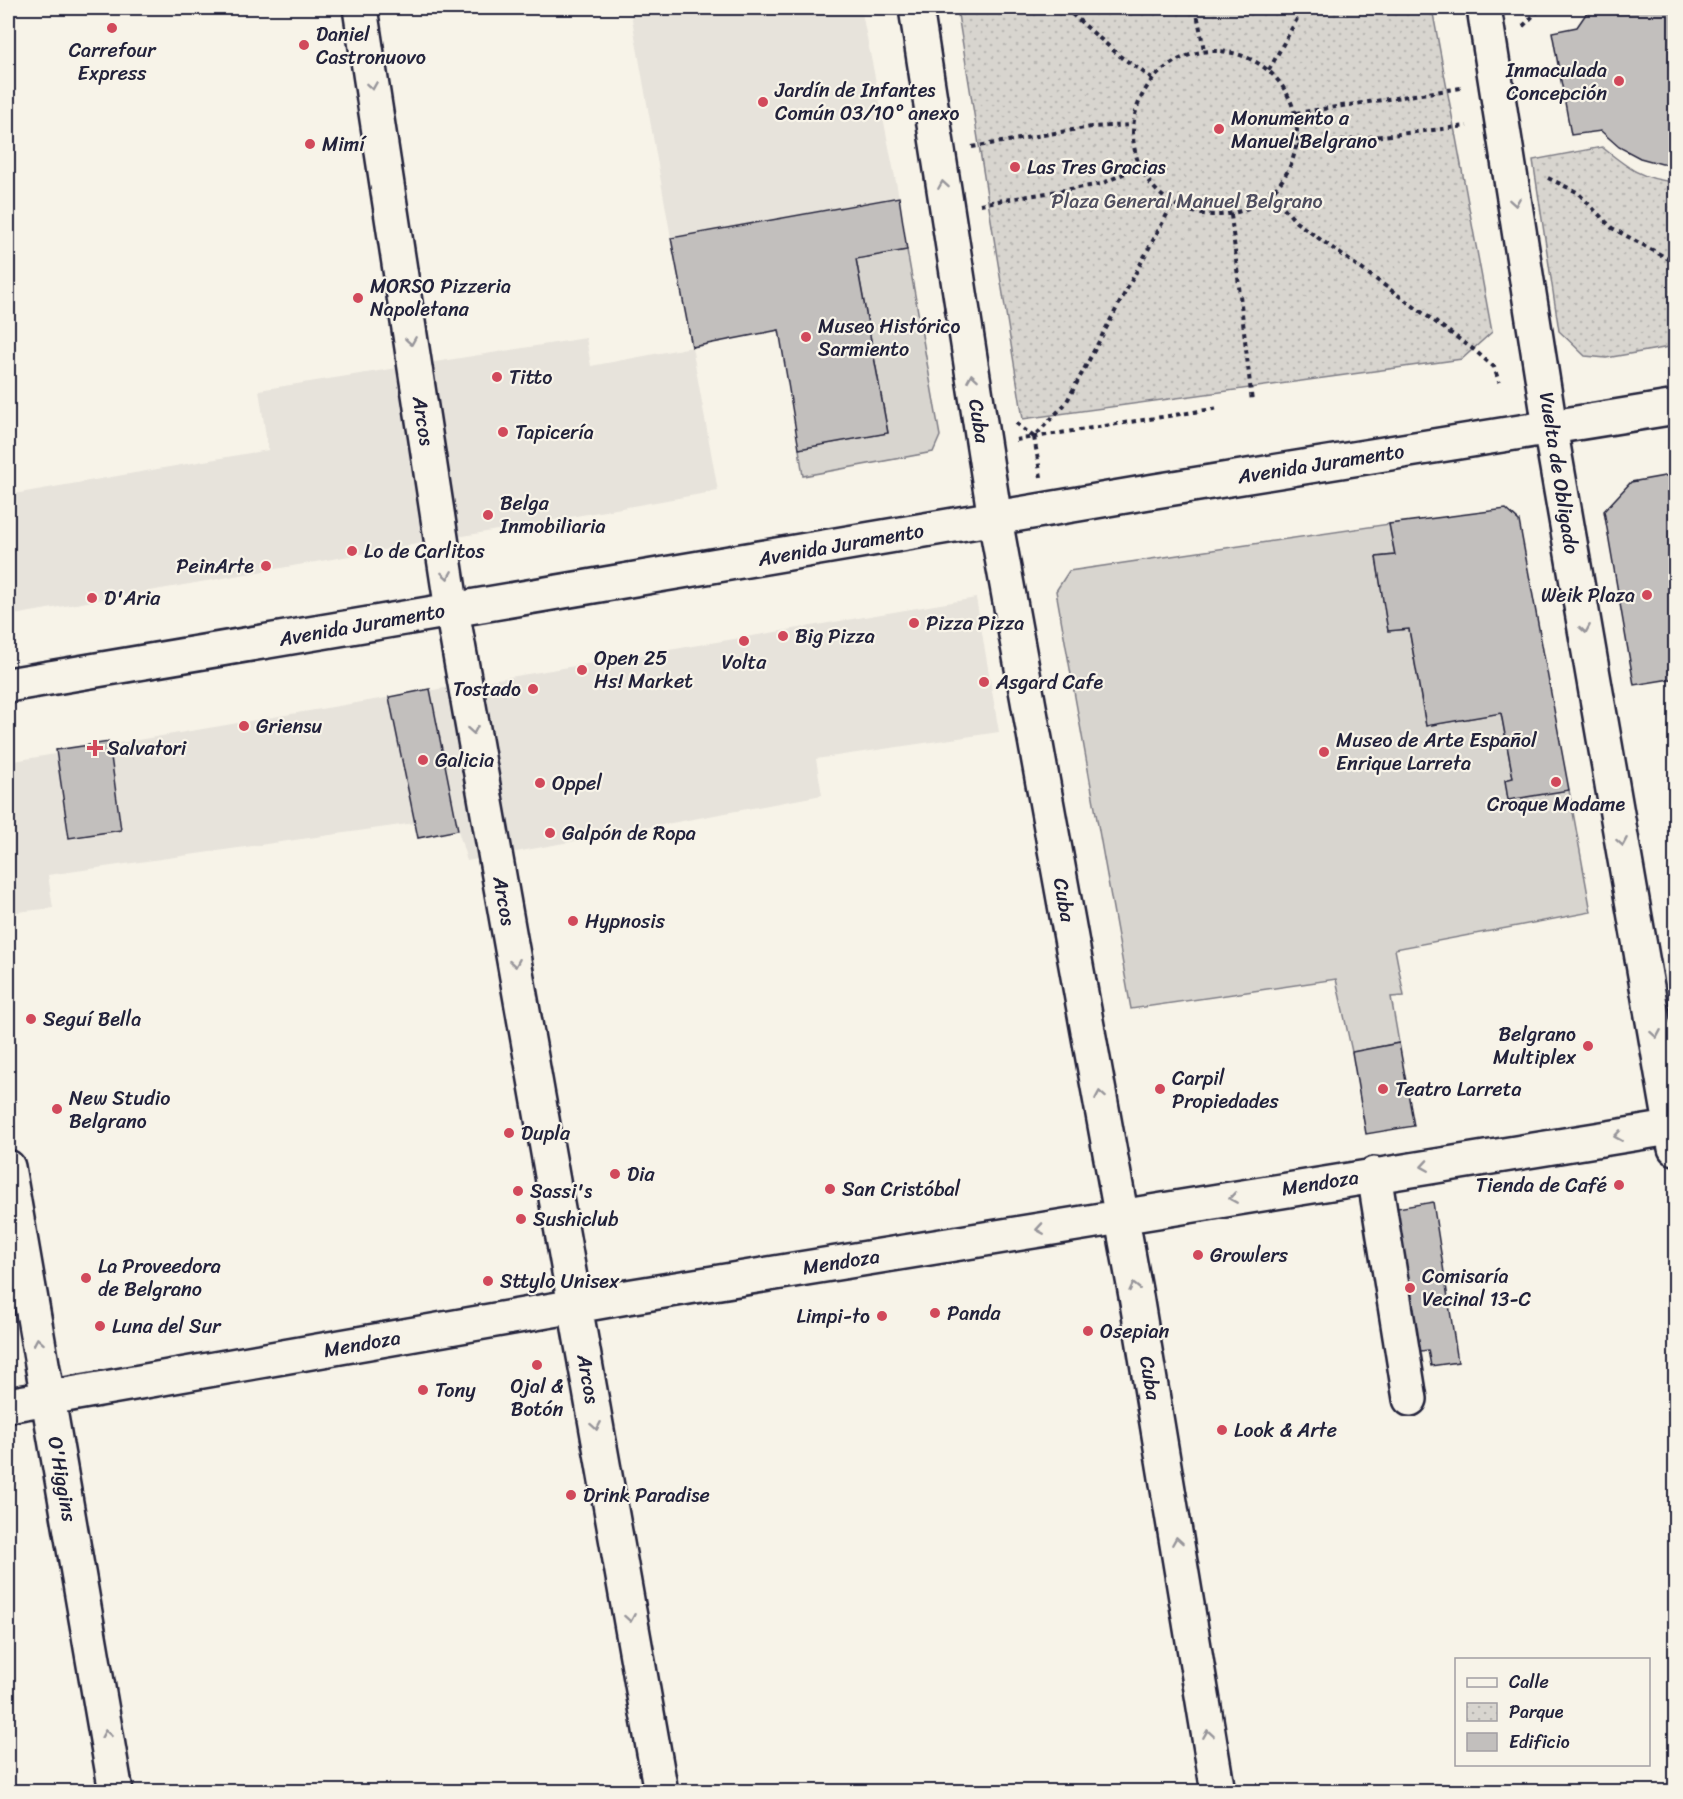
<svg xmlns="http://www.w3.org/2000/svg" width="1683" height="1799" viewBox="0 0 1683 1799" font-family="Sriracha,sans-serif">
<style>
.built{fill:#e7e3db}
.green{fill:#d8d5cf;stroke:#7d7c85;stroke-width:1.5}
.park{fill:url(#park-dots);stroke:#7d7c85;stroke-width:1.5}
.building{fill:#c2bfbd;stroke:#22223b;stroke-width:1.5}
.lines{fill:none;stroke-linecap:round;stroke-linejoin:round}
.minor-casing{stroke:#22223b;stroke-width:38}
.major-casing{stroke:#22223b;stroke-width:38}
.path{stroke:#22223b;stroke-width:4;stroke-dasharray:4.5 4.5;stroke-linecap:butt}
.minor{stroke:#f7f3e8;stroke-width:33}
.major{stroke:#f7f3e8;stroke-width:33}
.oneway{stroke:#97959a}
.poi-dot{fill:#d1495b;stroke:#f7f3e8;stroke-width:2}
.labels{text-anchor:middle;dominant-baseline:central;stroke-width:4.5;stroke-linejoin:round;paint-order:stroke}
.poi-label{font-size:20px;fill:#22223b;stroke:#f7f3e8;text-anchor:start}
.park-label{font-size:20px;fill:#504f60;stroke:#f7f3e8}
.street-label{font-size:20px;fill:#22223b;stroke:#f7f3e8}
</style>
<defs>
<pattern id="park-dots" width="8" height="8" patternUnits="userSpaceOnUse" patternTransform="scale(1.5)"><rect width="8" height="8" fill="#d8d5cf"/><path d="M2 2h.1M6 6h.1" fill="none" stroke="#b9b7b3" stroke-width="1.8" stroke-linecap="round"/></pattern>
</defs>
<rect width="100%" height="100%" fill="#f7f3e8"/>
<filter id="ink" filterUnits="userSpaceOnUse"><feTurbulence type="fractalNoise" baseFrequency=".0167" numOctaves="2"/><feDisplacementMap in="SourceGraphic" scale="12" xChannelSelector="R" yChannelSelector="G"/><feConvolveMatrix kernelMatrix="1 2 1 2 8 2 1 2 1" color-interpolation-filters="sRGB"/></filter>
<g filter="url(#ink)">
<path class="built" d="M630,8h231l38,189 -228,41z
M586,338l5,28 101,-19 26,144 -710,125v-121l260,-45 -9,-60z
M976,598l23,134 -183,27 6,36 -355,66 -9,-31 -40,8 -3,-15 -367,52 5,33 -45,5v-151z"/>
<path class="green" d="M907,250l33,186 -7,16 -130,24 -4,-27 89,-16 -32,-174z
M1389,524l6,31 -19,2 12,74 21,-2 17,97 75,-13 12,65 -8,2 3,20 61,-10 22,122 -196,37 9,47 -13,1 8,46 -47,9 -16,-73 -205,30 -75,-418 13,-20z"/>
<path class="park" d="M957,8h475l60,324 -30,27 -439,60z
M1602,147c26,21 39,32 73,35v164l-69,12 -21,-2 -26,-25 -26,-171z"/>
<path class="building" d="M1590,8h86v156h-14l-22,-6 -21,-11 -18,-16 -30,4 -19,-103 25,-5z
M899,197l8,53 -51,9 32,174 -89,16 -20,-119 -87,17 -21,-109z
M1676,474v204l-42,7 -30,-174 27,-29z
M1506,509l13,12 50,269 -61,10 -3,-20 8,-2 -12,-65 -75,13 -17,-97 -21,2 -12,-74 19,-2 -6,-31z
M430,689l28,141 -40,8 -29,-141z
M109,742l12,88 -52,8 -13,-88z
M1399,1043l15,83 -48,8 -14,-82z
M1433,1202l25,160 -27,4 -3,-16 -14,2 -23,-143z"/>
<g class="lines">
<g class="minor-casing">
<path id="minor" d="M360,8l92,602 209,1182
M916,8l79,511 141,777 82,496
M1484,8l66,419 125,721
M8,1167l108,625
M1374,1174l36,225
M8,1405l625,-109 1043,-169"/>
</g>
<g class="major-casing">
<path id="major" d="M8,685l1147,-194 521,-84"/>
</g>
<path class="path" d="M1065,8l56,49 31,21
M1196,8l8,42
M1523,26l18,-18
M1133 133a82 82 0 1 1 164 0a82 82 0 1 1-164 0Z
M1269,70l34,-62
M1296,113l165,-25
M1297,146l170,-20
M972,147l119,-20 41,-2
M1548,178l29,14 35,36 64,35
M1272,194l24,28 177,127 21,18 5,15
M980,204l121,-20 38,-17
M1231,215l21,187
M1016,423l18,14
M1016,440l203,-32
M1041,477l-7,-40 32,-34 106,-198"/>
<use href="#minor" class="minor"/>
<use href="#major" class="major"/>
</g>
<defs><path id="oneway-chevron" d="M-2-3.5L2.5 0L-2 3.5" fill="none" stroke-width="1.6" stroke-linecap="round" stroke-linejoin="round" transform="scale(1.5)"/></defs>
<g class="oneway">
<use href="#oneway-chevron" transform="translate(372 86) rotate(81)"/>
<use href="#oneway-chevron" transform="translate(943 185) rotate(-99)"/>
<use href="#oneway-chevron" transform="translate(1515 202) rotate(81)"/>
<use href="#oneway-chevron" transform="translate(411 341) rotate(81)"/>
<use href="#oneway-chevron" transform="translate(972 378) rotate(-99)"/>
<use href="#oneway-chevron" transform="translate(447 575) rotate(81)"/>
<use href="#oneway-chevron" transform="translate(1585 629) rotate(80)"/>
<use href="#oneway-chevron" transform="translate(473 730) rotate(80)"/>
<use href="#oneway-chevron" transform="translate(1622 842) rotate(80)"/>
<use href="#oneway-chevron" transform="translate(515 963) rotate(80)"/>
<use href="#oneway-chevron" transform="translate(1656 1034) rotate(80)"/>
<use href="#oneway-chevron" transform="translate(1100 1095) rotate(-100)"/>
<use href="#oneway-chevron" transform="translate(1618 1136) rotate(171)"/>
<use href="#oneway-chevron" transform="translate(1425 1166) rotate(171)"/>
<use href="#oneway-chevron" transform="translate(1233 1198) rotate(171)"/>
<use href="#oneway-chevron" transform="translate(1040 1229) rotate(171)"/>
<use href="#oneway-chevron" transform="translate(1134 1287) rotate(-103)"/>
<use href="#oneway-chevron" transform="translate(38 1342) rotate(-100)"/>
<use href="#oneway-chevron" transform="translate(596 1426) rotate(80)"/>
<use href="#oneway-chevron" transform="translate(1177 1541) rotate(-99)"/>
<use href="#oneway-chevron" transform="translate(630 1618) rotate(80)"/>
<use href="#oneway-chevron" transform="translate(106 1734) rotate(-100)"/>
<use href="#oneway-chevron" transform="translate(1208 1734) rotate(-99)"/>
</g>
</g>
<g class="poi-dot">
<circle cx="112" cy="28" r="6"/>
<circle cx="304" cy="45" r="6"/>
<circle cx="1619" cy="81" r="6"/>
<circle cx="763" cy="102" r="6"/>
<circle cx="1219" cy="129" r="6"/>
<circle cx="310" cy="144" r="6"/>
<circle cx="1015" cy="167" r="6"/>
<circle cx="358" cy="298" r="6"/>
<circle cx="806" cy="337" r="6"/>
<circle cx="497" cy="377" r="6"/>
<circle cx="503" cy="432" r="6"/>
<circle cx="488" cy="515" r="6"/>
<circle cx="352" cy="551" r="6"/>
<circle cx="266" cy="566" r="6"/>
<circle cx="1647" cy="595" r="6"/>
<circle cx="92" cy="598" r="6"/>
<circle cx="914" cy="623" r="6"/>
<circle cx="783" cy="636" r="6"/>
<circle cx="744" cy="641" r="6"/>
<circle cx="582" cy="670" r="6"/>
<circle cx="984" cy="682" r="6"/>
<circle cx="533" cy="689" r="6"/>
<circle cx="244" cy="726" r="6"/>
<path d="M92 739h6v6h6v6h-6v6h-6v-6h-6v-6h6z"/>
<circle cx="1324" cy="752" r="6"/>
<circle cx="423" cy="760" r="6"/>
<circle cx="1556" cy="782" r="6"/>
<circle cx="540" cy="783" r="6"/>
<circle cx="550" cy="833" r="6"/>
<circle cx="573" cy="921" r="6"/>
<circle cx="31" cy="1019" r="6"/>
<circle cx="1588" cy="1046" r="6"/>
<circle cx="1160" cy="1089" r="6"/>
<circle cx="1383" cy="1089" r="6"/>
<circle cx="57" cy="1109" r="6"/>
<circle cx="509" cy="1133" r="6"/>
<circle cx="615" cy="1174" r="6"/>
<circle cx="1619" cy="1185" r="6"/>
<circle cx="830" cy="1189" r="6"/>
<circle cx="518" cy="1191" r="6"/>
<circle cx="521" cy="1219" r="6"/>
<circle cx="1198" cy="1255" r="6"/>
<circle cx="86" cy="1278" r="6"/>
<circle cx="488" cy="1281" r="6"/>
<circle cx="1410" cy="1288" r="6"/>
<circle cx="935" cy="1313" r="6"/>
<circle cx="882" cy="1316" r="6"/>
<circle cx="100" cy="1326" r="6"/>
<circle cx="1088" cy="1331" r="6"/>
<circle cx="537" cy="1365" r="6"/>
<circle cx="423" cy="1390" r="6"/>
<circle cx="1222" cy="1430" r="6"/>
<circle cx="571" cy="1495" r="6"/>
</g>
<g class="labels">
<g class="poi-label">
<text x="316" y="34">Daniel<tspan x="316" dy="23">Castronuovo</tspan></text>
<text x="112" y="50" text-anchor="middle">Carrefour<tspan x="112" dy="23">Express</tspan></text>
<text x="1607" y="70" text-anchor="end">Inmaculada<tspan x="1607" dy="23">Concepción</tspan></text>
<text x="775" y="90">Jardín de Infantes<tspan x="775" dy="23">Común 03/10° anexo</tspan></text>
<text x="1231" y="118">Monumento a<tspan x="1231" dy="23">Manuel Belgrano</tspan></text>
<text x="322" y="144">Mimí</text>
<text x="1027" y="167">Las Tres Gracias</text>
<text x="370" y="286">MORSO Pizzeria<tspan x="370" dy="23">Napoletana</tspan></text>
<text x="818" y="326">Museo Histórico<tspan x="818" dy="23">Sarmiento</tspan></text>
<text x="509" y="377">Titto</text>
<text x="515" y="432">Tapicería</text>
<text x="500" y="503">Belga<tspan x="500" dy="23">Inmobiliaria</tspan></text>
<text x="364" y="551">Lo de Carlitos</text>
<text x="254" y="566" text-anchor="end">PeinArte</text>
<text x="1635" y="595" text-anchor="end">Weik Plaza</text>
<text x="104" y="598">D'Aria</text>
<text x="926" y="623">Pizza Pizza</text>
<text x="795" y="636">Big Pizza</text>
<text x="594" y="658">Open 25<tspan x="594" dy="23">Hs! Market</tspan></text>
<text x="744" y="662" text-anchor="middle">Volta</text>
<text x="996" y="682">Asgard Cafe</text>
<text x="521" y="689" text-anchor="end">Tostado</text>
<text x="256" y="726">Griensu</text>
<text x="1336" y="740">Museo de Arte Español<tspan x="1336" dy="23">Enrique Larreta</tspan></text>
<text x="107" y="748">Salvatori</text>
<text x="435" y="760">Galicia</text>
<text x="552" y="783">Oppel</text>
<text x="1556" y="804" text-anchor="middle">Croque Madame</text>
<text x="562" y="833">Galpón de Ropa</text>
<text x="585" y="921">Hypnosis</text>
<text x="43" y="1019">Seguí Bella</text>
<text x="1576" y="1034" text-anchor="end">Belgrano<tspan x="1576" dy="23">Multiplex</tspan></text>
<text x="1172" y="1078">Carpil<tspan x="1172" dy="23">Propiedades</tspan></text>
<text x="1395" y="1089">Teatro Larreta</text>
<text x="69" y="1098">New Studio<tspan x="69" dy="23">Belgrano</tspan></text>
<text x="521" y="1133">Dupla</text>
<text x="627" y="1174">Dia</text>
<text x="1607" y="1185" text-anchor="end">Tienda de Café</text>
<text x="842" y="1189">San Cristóbal</text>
<text x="530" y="1191">Sassi's</text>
<text x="533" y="1219">Sushiclub</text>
<text x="1210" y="1255">Growlers</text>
<text x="98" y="1266">La Proveedora<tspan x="98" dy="23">de Belgrano</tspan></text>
<text x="1422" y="1276">Comisaría<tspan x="1422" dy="23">Vecinal 13-C</tspan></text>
<text x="500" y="1281">Sttylo Unisex</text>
<text x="947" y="1313">Panda</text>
<text x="870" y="1316" text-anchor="end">Limpi-to</text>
<text x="112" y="1326">Luna del Sur</text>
<text x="1100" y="1331">Osepian</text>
<text x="537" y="1386" text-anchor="middle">Ojal &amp;<tspan x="537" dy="23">Botón</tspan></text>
<text x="435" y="1390">Tony</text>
<text x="1234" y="1430">Look &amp; Arte</text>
<text x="583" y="1495">Drink Paradise</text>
</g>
<g class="park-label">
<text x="1187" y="201">Plaza General Manuel Belgrano</text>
</g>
<g class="street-label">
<text transform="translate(423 421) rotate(81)">Arcos</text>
<text transform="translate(979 421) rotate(81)">Cuba</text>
<text transform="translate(1321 464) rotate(-9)">Avenida Juramento</text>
<text transform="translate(1559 473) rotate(81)">Vuelta de Obligado</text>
<text transform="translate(841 545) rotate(-10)">Avenida Juramento</text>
<text transform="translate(362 625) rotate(-10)">Avenida Juramento</text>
<text transform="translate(1064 900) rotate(80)">Cuba</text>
<text transform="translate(504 901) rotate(80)">Arcos</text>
<text transform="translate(1320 1183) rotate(-9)">Mendoza</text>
<text transform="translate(841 1262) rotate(-9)">Mendoza</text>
<text transform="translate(362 1344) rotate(-10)">Mendoza</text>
<text transform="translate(1150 1378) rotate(81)">Cuba</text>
<text transform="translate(588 1379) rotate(80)">Arcos</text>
<text transform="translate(62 1479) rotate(80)">O'Higgins</text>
</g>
</g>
<rect width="1683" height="1799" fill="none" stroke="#f7f3e8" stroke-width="30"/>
<rect x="15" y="15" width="1653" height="1769" fill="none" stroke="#22223b" stroke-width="2" filter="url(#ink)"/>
<rect x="1455" y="1658" width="195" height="108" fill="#f7f3e8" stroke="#a29fa3" stroke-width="1.5"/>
<rect x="1467" y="1678" width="30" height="9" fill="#f7f3e8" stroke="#a29fa3" stroke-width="1.5"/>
<text x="1509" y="1688" font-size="18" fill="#22223b">Calle</text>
<rect x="1467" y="1703" width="30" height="18" fill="url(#park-dots)" stroke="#a29fa3" stroke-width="1.5"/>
<text x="1509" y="1718" font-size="18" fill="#22223b">Parque</text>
<rect x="1467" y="1733" width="30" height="18" fill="#c2bfbd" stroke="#a29fa3" stroke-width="1.5"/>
<text x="1509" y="1748" font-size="18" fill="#22223b">Edificio</text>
</svg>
